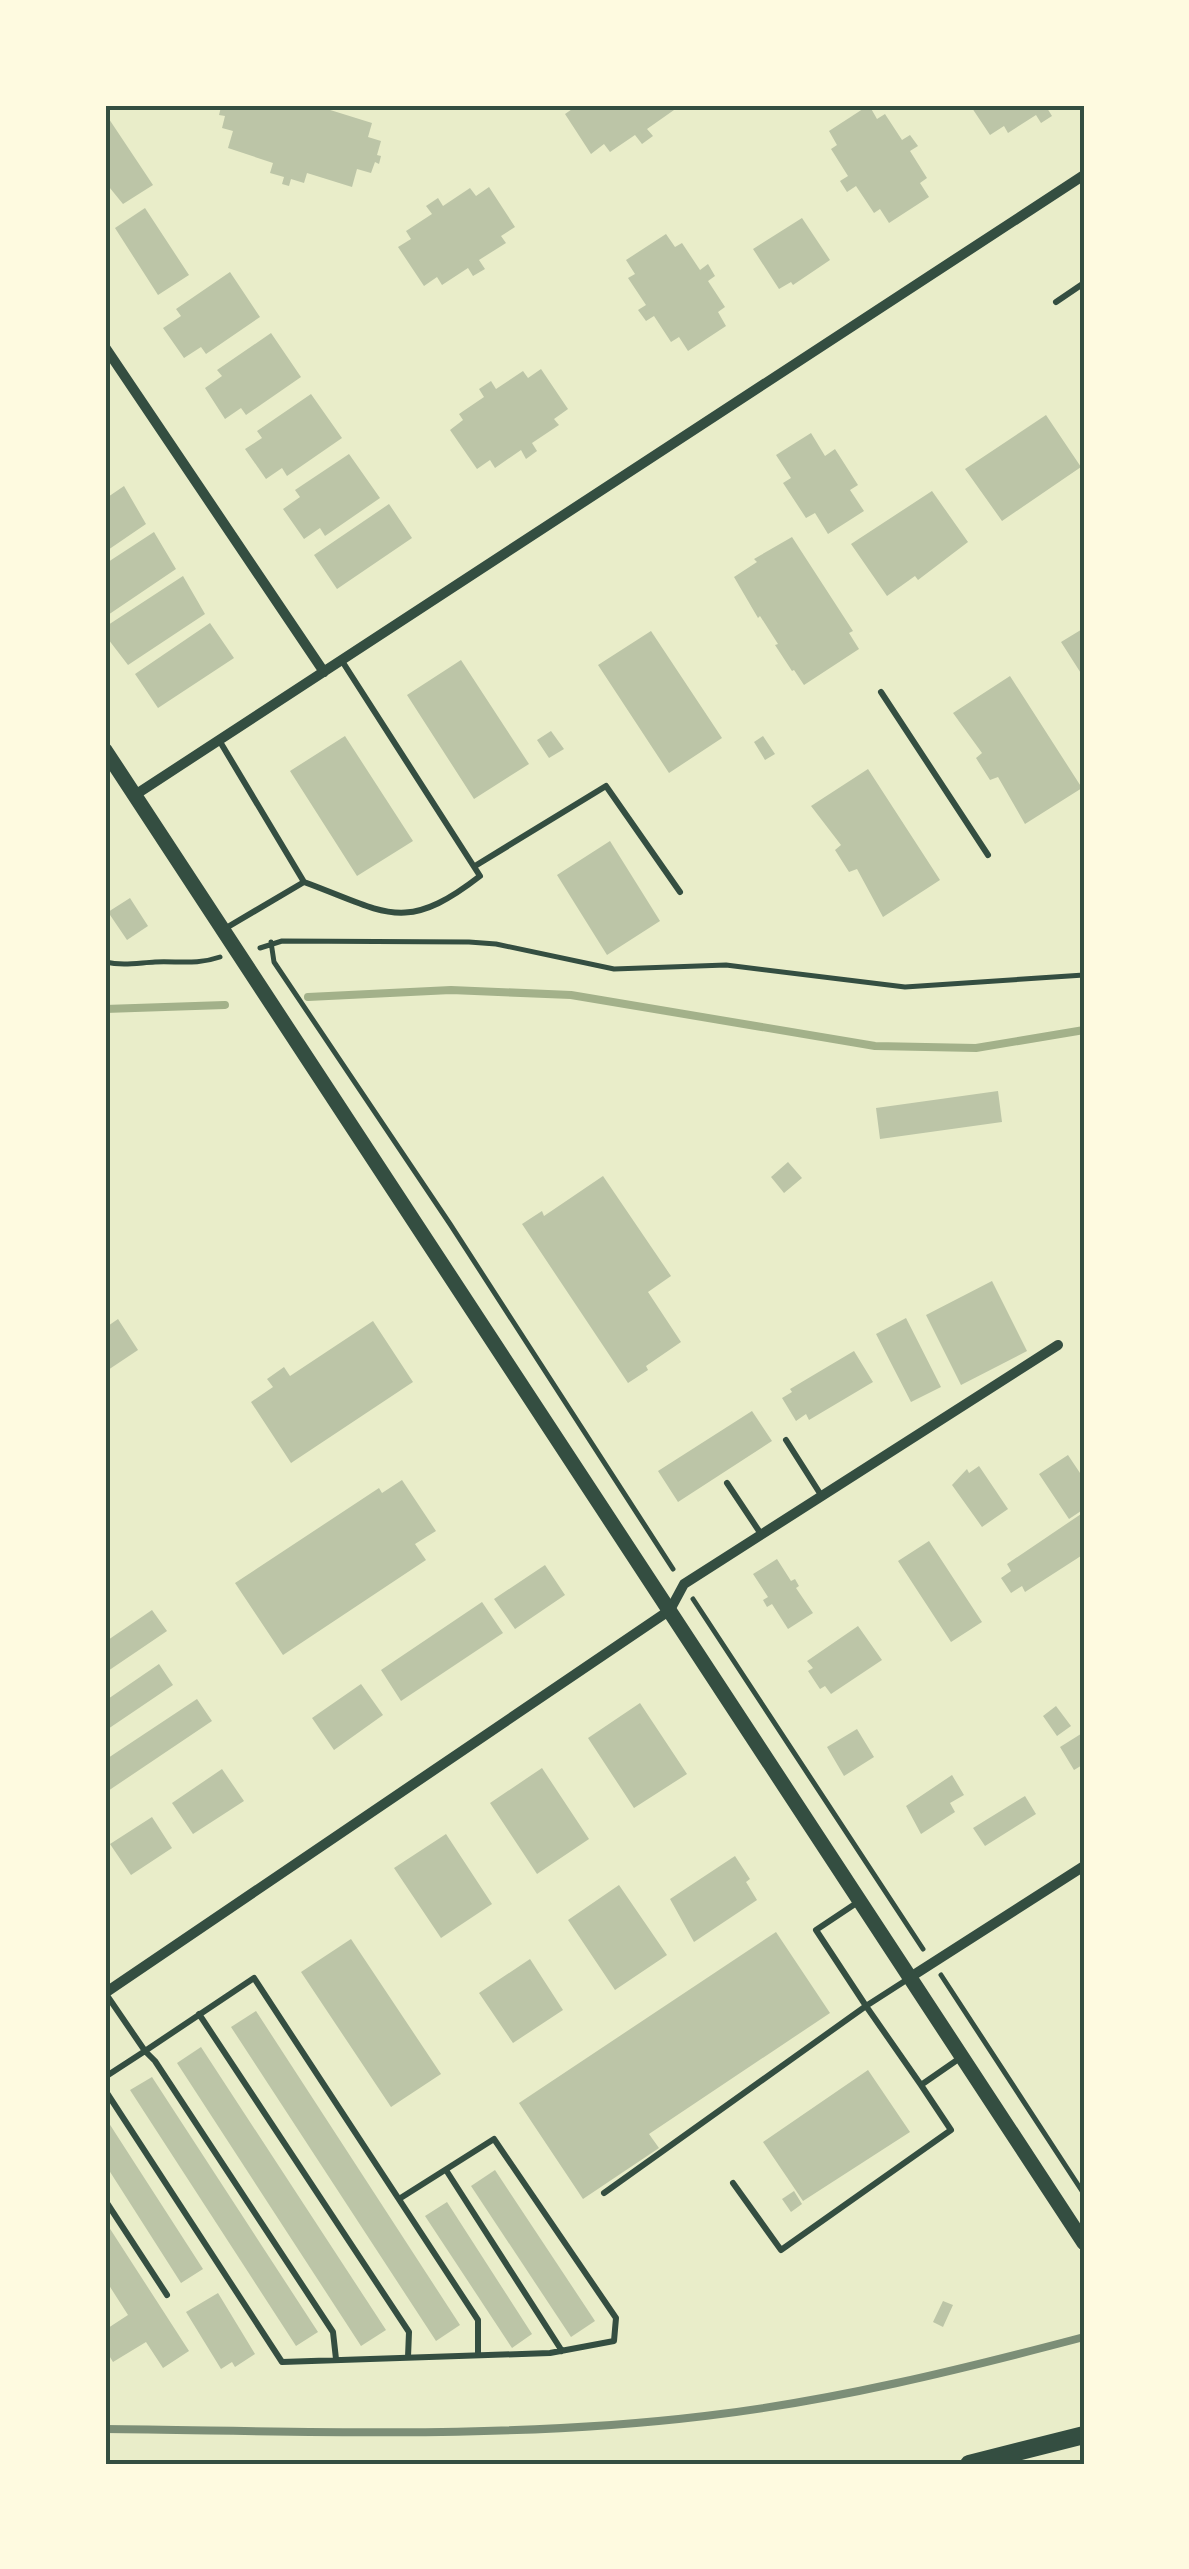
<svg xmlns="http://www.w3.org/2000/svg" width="1189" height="2569" viewBox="0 0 1189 2569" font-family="'PT Sans Narrow',sans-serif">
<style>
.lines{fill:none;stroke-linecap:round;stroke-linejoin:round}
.stream{stroke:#a3b18a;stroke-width:8}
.building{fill:#bcc5a7}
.path{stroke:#344e41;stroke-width:5}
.service{stroke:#344e41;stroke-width:6}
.minor{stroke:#344e41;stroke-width:10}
.tertiary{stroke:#344e41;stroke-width:15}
.secondary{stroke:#344e41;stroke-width:18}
.rail{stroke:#7c8e77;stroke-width:8}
.neatline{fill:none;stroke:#344e41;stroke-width:4}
</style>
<rect width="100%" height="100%" fill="#e9edc9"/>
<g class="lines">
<path class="stream" d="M308,997l143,-7 120,5 304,51 101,2 108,-18
M105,1009l120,-4"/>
</g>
<path class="building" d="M229,105h99l-1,4 45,14 -4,14 13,4 -4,14 4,1 -2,8 -4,-2 -4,11 -14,-4 -5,18 -45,-14 -3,10 -13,-4 -2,7 -7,-2 2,-7 -14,-4 3,-10 -45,-15 5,-17 -11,-3 3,-12 -6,-1 2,-8 6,2z
M578,105h92l4,5 -27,19 6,7 -11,8 -7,-9 -25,17 -6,-8 -13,10 -26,-40z
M869,105l8,14 8,-5 17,26 8,-5 8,11 -8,5 17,27 -7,5 9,14 -40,26 -9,-14 -6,4 -18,-27 -9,6 -7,-11 8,-5 -17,-27 6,-4 -8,-14z
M970,105h81l-4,3 5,8 -11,7 -5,-8 -28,18 -4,-7 -14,9z
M109,119l44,66 -30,19 -18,-22v-60z
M489,187l26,40 -14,9 5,7 -27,17 6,9 -12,7 -5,-8 -26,17 -5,-8 -13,9 -26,-39 13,-8 -5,-8 26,-17 -6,-8 12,-8 5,8 27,-18 6,8z
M145,208l44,67 -31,20 -43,-67z
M802,218l28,42 -37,25 -2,-3 -12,7 -26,-40z
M666,234l9,13 7,-4 18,27 8,-6 7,12 -7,5 17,26 -7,5 8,14 -38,25 -9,-14 -8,5 -17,-26 -8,5 -8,-11 8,-5 -18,-27 7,-4 -9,-14z
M230,272l30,45 -54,37 -5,-7 -17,11 -21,-30 18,-12 -5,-7z
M271,333l30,44 -55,38 -5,-7 -16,11 -20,-31 17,-12 -5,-6z
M541,369l27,40 -14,10 5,6 -27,18 5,8 -11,8 -5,-9 -26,18 -5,-8 -13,9 -27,-39 13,-10 -4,-6 25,-17 -5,-8 12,-8 5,8 27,-18 5,7z
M311,394l31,44 -55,38 -5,-8 -16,11 -21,-30 17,-11 -5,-7z
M1046,415l35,52 -79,54 -37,-52z
M811,433l14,23 10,-7 23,36 -8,5 14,21 -36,23 -13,-21 -9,5 -23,-35 8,-5 -15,-23z
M349,454l31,44 -55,38 -5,-8 -16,11 -21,-30 17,-12 -5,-7z
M124,486l22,38 -41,28v-53z
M932,491l36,51 -50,38 -3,-4 -28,20 -36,-52z
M389,504l23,34 -75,51 -23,-34z
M154,532l22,37 -71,48v-53z
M792,537l61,94 -4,2 10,16 -55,36 -10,-15 -2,1 -17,-26 3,-1 -18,-28 -2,2 -24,-41 23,-15 -3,-3z
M183,576l22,38 -77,51 -23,-30v-8z
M210,623l24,35 -76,50 -23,-34z
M1084,628v50l-23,-36z
M651,631l71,107 -53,35 -71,-108z
M461,660l68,104 -55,35 -67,-104z
M1010,676l72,112 -57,36 -27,-47 -8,3 -14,-22 6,-5 -29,-40z
M551,731l13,18 -15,9 -12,-18z
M345,736l68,105 -56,35 -67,-105z
M763,736l12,18 -10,6 -11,-18z
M868,769l72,111 -57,37 -26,-48 -8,3 -14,-22 6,-5 -30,-39z
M610,841l50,80 -53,34 -50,-80z
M130,898l18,28 -21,14 -19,-28z
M998,1091l4,31 -122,17 -4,-31z
M788,1162l14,16 -18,15 -13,-16z
M603,1176l68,100 -23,16 33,50 -35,24 2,4 -20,13 -106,-159 20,-13 2,5z
M992,1281l35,70 -66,34 -35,-70z
M906,1318l35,69 -30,15 -35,-68z
M118,1319l20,31 -33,22v-44z
M373,1321l40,61 -122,81 -40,-61 22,-15 -6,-8 17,-12 6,9z
M854,1351l19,31 -64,38 -3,-6 -10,7 -14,-23 10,-6 -2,-3z
M752,1411l20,30 -94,61 -20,-31z
M1068,1455l16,24v30l-15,10 -30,-45z
M979,1466l29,43 -26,18 -30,-42 15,-16 2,4z
M402,1480l34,51 -21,13 11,16 -143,95 -48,-72 144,-95 3,5z
M1084,1512v42l-59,38 -3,-6 -11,7 -10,-15 10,-7 -4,-7z
M929,1541l53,81 -31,20 -53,-81z
M777,1559l14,22 4,-2 4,7 -3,2 17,25 -25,16 -16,-25 -5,3 -4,-7 5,-3 -15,-23z
M545,1565l20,30 -50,34 -21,-30z
M482,1602l21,31 -102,68 -20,-31z
M152,1610l15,21 -62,42v-31z
M858,1626l24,34 -51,34 -6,-8 -5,3 -12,-18 5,-3 -6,-7z
M159,1664l14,21 -68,46v-30z
M361,1684l22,31 -49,35 -22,-32z
M197,1699l15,22 -107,72v-33z
M640,1703l47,71 -53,34 -46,-70z
M1056,1706l15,20 -14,10 -14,-20z
M857,1729l17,28 -30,19 -17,-29z
M1084,1732v32l-10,6 -14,-23z
M542,1768l47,71 -52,35 -47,-71z
M222,1769l22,32 -51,33 -21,-31z
M952,1775l12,20 -14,8 5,9 -34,22 -15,-28z
M1025,1796l11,18 -51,32 -12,-18z
M152,1817l20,31 -41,27 -21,-31z
M446,1834l46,70 -51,34 -47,-70z
M735,1856l15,23 -4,3 11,18 -63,42 -24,-43z
M619,1885l48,70 -52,35 -47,-70z
M776,1932l54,81 -181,121 10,14 -76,51 -64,-96z
M351,1939l90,135 -50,33 -90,-135z
M530,1959l33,51 -50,33 -34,-50z
M256,2011l204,314 -24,16 -205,-314z
M201,2047l185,283 -25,16 -184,-283z
M868,2070l42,62 -107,69 -40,-59z
M152,2077l166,255 -22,14 -166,-256z
M105,2117l98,152 -22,14 -76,-119z
M495,2170l100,151 -24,16 -100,-151z
M794,2191l8,13 -11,8 -9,-13z
M447,2202l85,132 -20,14 -87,-132z
M105,2221l84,130 -26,17 -17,-26 -33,20 -8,-13v-19l23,-15 -23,-36z
M218,2293l37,61 -20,13 -3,-5 -11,7 -35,-57z
M943,2301l10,4 -10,22 -10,-5z"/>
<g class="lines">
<path class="path" d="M271,942l3,20 176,262 223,345
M260,948l22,-7 187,1 27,2 118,25 112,-4 179,22 179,-12
M105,962c18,4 32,1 50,0 24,-1 42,3 65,-5
M693,1599l230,350
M941,1975l143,219"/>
<path class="service" d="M1056,302l28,-19
M881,692l107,163
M219,740l85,142
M475,866l131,-80 74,106
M226,928l78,-46c82,30 100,53 176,-6l-138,-215
M786,1440l35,55
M727,1483l34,51
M858,1902l-42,28 50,76 42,-27
M106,1994l39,57 109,-73 224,342v35
M199,2014l210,318 -1,25
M105,2077l40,-26 10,10 178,271 3,27
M105,2090l177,272 268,-9 64,-12 2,-23 -122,-179 -95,60
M446,2170l116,181
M733,2183l48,67 170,-120 -30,-45 39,-27
M604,2193l262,-187 55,79
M105,2200l62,95"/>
<path class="minor" d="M105,347l219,325
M135,795l949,-620
M909,1978l175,-112
M105,1993l565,-383 14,-26 374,-239"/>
<path class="tertiary" d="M105,750l979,1493"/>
<path class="secondary" d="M969,2464l115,-29"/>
<path class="rail" d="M105,2429c199,2 401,11 600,-13 128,-15 254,-46 379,-79"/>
</g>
<rect width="1189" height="2569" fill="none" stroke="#fefae0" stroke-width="215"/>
<rect x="108" y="108" width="974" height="2354" class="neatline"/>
</svg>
